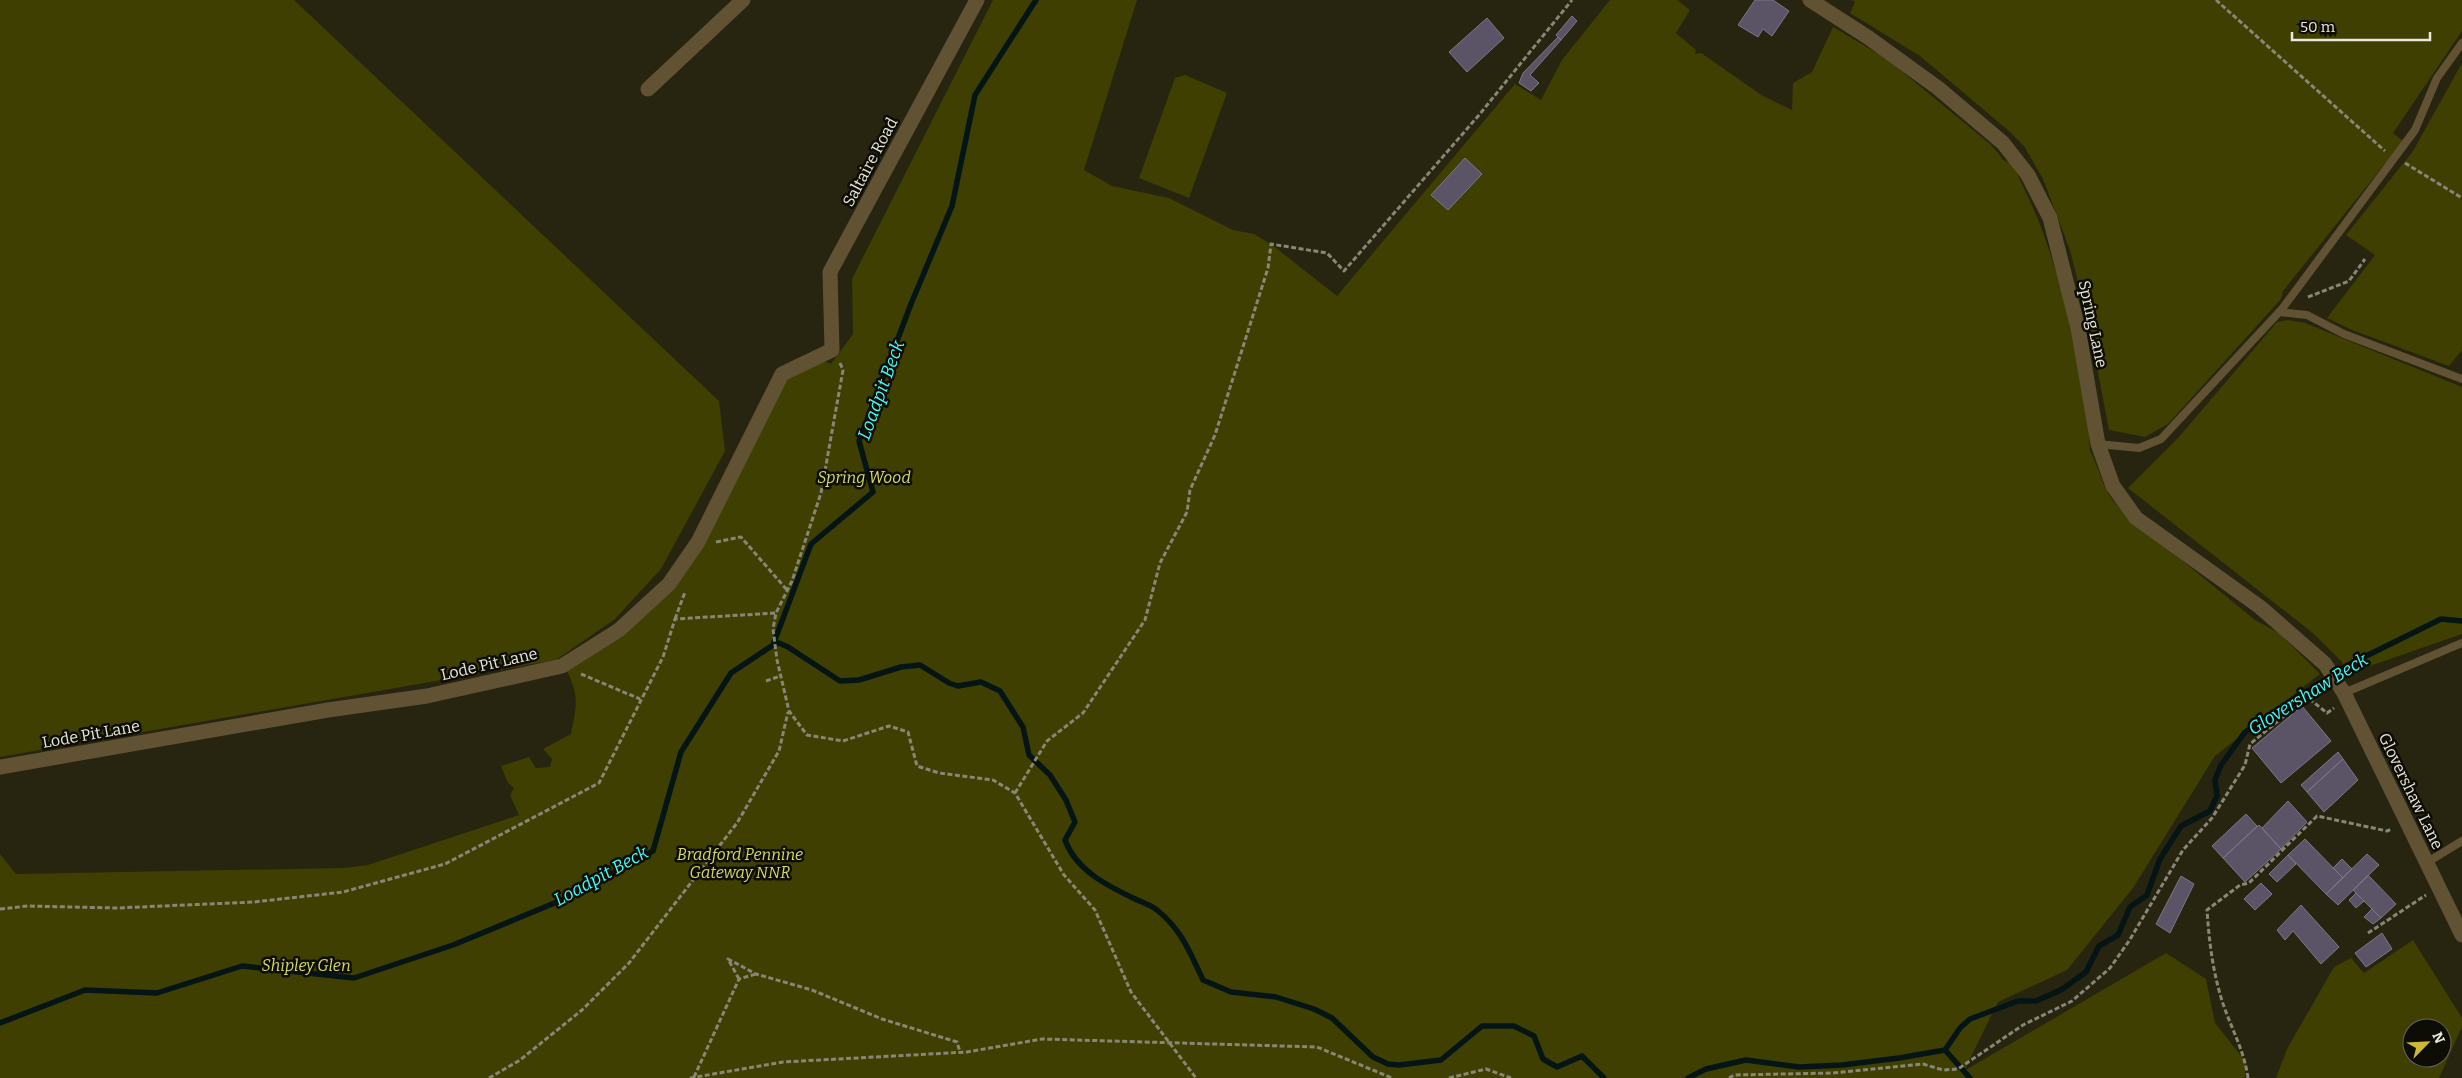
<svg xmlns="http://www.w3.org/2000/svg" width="2462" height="1078" viewBox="0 0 2462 1078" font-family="Bitter,serif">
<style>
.green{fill:#3e3f00;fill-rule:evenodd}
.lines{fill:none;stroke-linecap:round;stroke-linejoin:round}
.stream{stroke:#051515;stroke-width:5.5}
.building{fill:#5b5366;stroke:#7f768b}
.path{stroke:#888676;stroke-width:3;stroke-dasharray:5 2.5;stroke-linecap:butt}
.lane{stroke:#605233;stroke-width:8}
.street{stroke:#605233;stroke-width:15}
.labels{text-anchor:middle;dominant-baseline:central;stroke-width:5;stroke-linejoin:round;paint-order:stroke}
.street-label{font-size:16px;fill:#eae8dc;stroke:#0e0d05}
.park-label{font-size:16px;font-style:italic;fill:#d6da64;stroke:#0e0d05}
.water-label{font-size:18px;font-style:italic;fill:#42fbff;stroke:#0e0d05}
</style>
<rect width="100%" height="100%" fill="#272410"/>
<path class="green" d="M0,0h294l425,401 6,50 -64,118 -46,50 -59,41 -556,97z
M993,0h144l-53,170 28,16 57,12 64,32 21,4 17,10 66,52 178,-212 26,16 21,-40 48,-60h67l13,10 -14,23 20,17 -1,4 6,-1 62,43 29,14 1,-27 19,-11 21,-45 54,32 103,85 9,10 4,6 10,4c9,21 20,42 28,63 24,65 46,155 49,224 7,13 10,25 16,38 6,14 18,23 29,33l120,98 24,13 41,41 -105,82 -82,132 -66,82 -69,32 -34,69 202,-118 40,26 9,44 31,39 -1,16h-2245v-224l16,20 328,-6 24,-3 151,-50 -9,-20 4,-7 -6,-5 -7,-17 28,-9 7,11 14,-1 2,-8 -9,-10 28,-15c5,-28 9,-36 -4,-63l89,-70 126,-216 19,-21 19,-5 11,5 22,-30 -1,-55z
M1852,0h610v31l-69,102 10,8 -120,150 -2,8 -113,125 -23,13 -36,-7 -20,-104 -19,-76 -27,-71 -19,-33 -15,-15 -89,-75 -70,-43 5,-11z
M2462,63v287l-13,16 -97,-36 -25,-12 48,-63 -29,-20 67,-84z
M1185,75l42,18 -38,105 -50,-20 36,-100z
M2288,320l17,3 157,64v247l-95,33 -17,9 -9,-15 -27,-27 -186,-146 50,-50 99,-116z
M2413,940l49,78v9l-23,51h-163l11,-29 47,-82 17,-9 13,15zM2412,1028h30v30h-30z"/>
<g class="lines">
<path class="stream" d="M773,645l6,-2 9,4 52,34 19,-1 42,-13 19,-2 29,18 9,3 23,-4 19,9 23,36 6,28 21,20 16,25 9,22 -10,18c11,30 41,45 68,58 8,4 18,7 24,12 25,20 33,43 46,70l28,12 45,5 38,12 18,9 41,39 15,7 11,1 42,-5 41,-34h32l20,10 9,23 14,8 25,-11 22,22
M0,1023l85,-33 72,3 85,-27 112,12 99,-33 116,-48 84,-46 28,-99 50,-79 42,-28 38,-101 62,-52 -14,-51 52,-137 41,-98 23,-111 61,-95
M1945,1050l25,28
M1688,1078l18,-9 40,-9 53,7 43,-2 57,-7 46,-8 15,-22 10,-9 48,-18h18l25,-11 25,-18 13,-26 19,-11 12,-28 17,-12 13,-36 21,-33 29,-15 7,-15 -2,-16 6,-15 24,-33 105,-68 91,-45 21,2"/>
</g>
<path class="building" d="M1755,0h18l16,11 -17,25 -9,-7 -5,8 -20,-12z
M1572,16l5,5 -16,19 -5,-5z
M1487,18l17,20 -37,34 -18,-20z
M1558,37l3,3 -31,35 9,8 -8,8 -12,-8 4,-10z
M1465,158l17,16 -34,36 -17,-15z
M2302,706l29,35 -50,42 -29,-35z
M2338,752l5,7 -36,33 -6,-7z
M2343,759l15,21 -34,32 -17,-20z
M2288,801l19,21 -26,27 -19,-21z
M2246,814l11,12 -34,32 -11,-12z
M2259,825l22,24 -36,33 -22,-24z
M2305,839l38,39 -17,16 -38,-39z
M2367,854l12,11 -41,40 -12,-11z
M2288,855l8,9 -19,18 -8,-8z
M2342,859l10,10 -9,9 -10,-10z
M2368,875l28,29 -15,14 -28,-28z
M2181,876l13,8 -24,49 -14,-9z
M2261,883l11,11 -17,16 -11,-11z
M2356,893l8,8 -8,7 -7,-8z
M2301,905l38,42 -18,17 -28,-33 -8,9 -8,-10z
M2372,909l9,9 -8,6 -9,-7z
M2382,933l10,16 -26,18 -11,-14z"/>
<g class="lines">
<path class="path" d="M2216,0l169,151
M2405,163l57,35
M2308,297l41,-16 16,-22
M840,363l3,7 -22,123 -29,88 -16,32 -3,16 4,31 12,51 18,24 36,6 46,-15 19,6 9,34 22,7 54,7 22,13 49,82 31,35 36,82 65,86
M716,542l25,-5 46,53
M675,619l10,-27
M581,674l59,25
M766,681l14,-5
M1015,793l32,-52 36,-28 62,-93 15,-57 27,-51 3,-22 25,-55 53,-167 3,-24 56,9 17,18 135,-156 93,-115
M0,909l28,-3 89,2 137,-6 89,-10 102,-28 154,-81 64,-126 12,-38 101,-6
M2368,933l58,-38
M739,979l-11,-20 28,15 56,16 70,29 75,23 3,10
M694,1077l45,-98 17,-5
M489,1078l31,-18 62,-50 47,-47 108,-140 42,-72 9,-39
M690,1078l93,-16 184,-10 75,-13 275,8 75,31
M1449,1078l37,-9 25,9
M1729,1078l5,-3 98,-2 91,-9 20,6 15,-1 65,-44 49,-24 38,-33 19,-27 54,-91 29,-32 33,-53 5,-21 57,-47 20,16 7,-5
M2248,1078c-4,-30 -20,-55 -28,-84 -8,-28 -11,-55 -13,-84l33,-25 9,-2 68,-67 70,15 5,-2"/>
<path class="lane" d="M2279,312l28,3 37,19 118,45
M2098,444l41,4 22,-9 121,-130 133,-179 22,-52 25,-35
M2344,693l118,-50
M2426,863l36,-22"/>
<path class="street" d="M1810,0l59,38 69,50 65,55 25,32 22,43 28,110 20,116 15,42 23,32 124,89 65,57 19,29 118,242
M648,89l95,-89
M0,767l328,-57 99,-14 135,-30 57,-36 50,-46 29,-42 84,-168 50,-24 -2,-78 147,-272"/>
</g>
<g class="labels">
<g class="street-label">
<text transform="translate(870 162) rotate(-62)">Saltaire Road</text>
<text transform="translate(2093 324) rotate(78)">Spring Lane</text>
<text transform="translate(489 664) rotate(-13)">Lode Pit Lane</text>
<text transform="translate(91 734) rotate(-10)">Lode Pit Lane</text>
<text transform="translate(2411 791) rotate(64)">Glovershaw Lane</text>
</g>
<g class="park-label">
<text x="864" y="477">Spring Wood</text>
<text x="740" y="854">Bradford Pennine<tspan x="740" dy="18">Gateway NNR</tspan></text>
<text x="306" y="965">Shipley Glen</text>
</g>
<g class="water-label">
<text transform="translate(881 390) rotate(-70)">Loadpit Beck</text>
<text transform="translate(2308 694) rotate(-32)">Glovershaw Beck</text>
<text transform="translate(601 876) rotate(-29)">Loadpit Beck</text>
</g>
</g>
<g transform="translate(2427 1043) rotate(66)"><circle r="24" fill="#0e0d05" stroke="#66655b"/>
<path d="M0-4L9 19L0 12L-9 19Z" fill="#cdb938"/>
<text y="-8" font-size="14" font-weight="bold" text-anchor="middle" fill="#eae8dc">N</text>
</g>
<path d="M2292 32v8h138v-8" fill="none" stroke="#eae8dc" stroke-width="2.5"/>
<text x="2300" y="32" font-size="15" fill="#eae8dc" stroke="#0e0d05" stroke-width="4" paint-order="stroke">50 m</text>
</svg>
